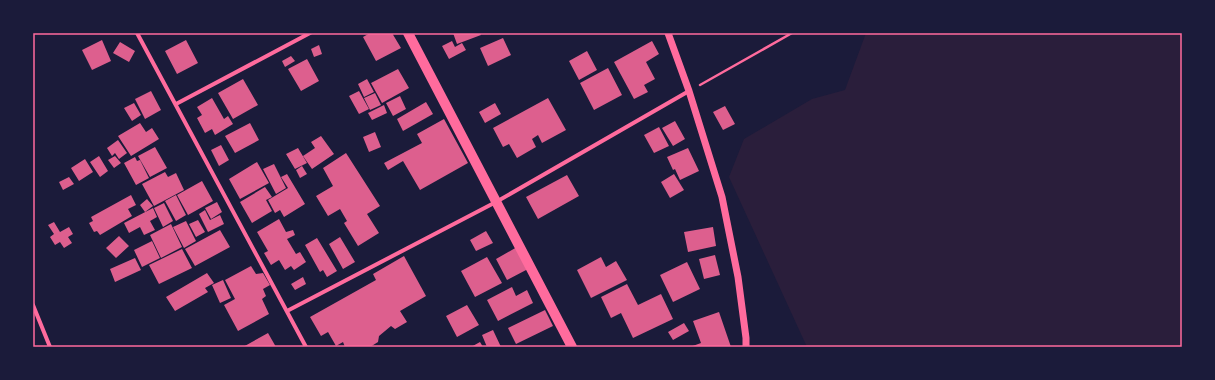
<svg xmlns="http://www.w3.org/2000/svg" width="1215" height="380" viewBox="0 0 1215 380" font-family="Ubuntu,sans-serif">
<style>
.green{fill:#2a1e3b}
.building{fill:#dd5f8e}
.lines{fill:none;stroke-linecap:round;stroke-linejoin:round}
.path{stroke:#ff6b9d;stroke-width:2.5}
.minor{stroke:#ff6b9d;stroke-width:4}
.tertiary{stroke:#ff6b9d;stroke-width:7}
.primary{stroke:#ff6b9d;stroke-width:10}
.neatline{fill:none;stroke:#ff6b9d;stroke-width:1.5}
</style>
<rect width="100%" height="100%" fill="#1b1b3a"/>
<path class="green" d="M866,33h316v314h-375l-78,-170 15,-38 68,-40 33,-9z"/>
<path class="building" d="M370,33h22l9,15 -25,13 -13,-24z
M453,33h27l1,2 -24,9z
M503,38l8,17 -23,11 -8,-18z
M102,40l9,21 -19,9 -10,-20z
M186,40l12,23 -21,11 -12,-23z
M452,41l3,6 7,-4 4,7 -17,9 -7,-13z
M652,41l7,13 -13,8 9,17 -11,6 4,7 -14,7 -20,-37z
M120,42l15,9 -6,11 -16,-9z
M319,45l3,9 -8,3 -3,-8z
M587,51l10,19 -18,10 -10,-19z
M291,56l4,5 -10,6 -3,-6z
M307,59l12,22 -18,10 -13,-22z
M608,68l14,27 -28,15 -14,-27z
M398,69l11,19 -27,15 -11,-20z
M243,79l15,26 -25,14 -15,-26z
M367,79l7,13 -10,5 -6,-13z
M151,91l10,19 -16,9 -10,-20z
M359,91l10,18 -10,5 -10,-18z
M375,93l6,12 -11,5 -6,-12z
M400,96l6,13 -13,7 -7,-13z
M212,98l12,21 4,-3 5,8 -18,11 -3,-6 -7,4 -8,-15 5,-3 -5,-8z
M548,98l18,32 -24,13 -4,-8 -6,4 4,8 -19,11 -8,-14 -6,3 -10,-19z
M426,102l7,12 -30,17 -6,-12z
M134,103l7,12 -9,6 -8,-13z
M495,103l6,11 -16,9 -6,-11z
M384,105l3,8 -15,7 -4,-7z
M725,106l10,18 -12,6 -10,-18z
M444,119l24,44 -48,27 -17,-29 -15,9 -4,-7 38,-20 -5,-9z
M675,121l10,18 -12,7 -11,-18z
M140,123l6,9 6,-4 7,11 -28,17 -13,-20z
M250,123l9,17 -24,13 -10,-17z
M659,127l10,19 -15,7 -10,-18z
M375,132l6,15 -12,5 -6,-15z
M321,136l13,18 -22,15 -9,-13 12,-8 -4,-6z
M118,140l9,13 -8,6 -4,-6 -3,3 -5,-8z
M221,145l8,15 -10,6 -8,-16z
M155,147l12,21 -17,9 -12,-21z
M298,148l9,15 -12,6 -9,-15z
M688,148l11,23 -19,9 -5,-11 -2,1 -6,-13z
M346,153l34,53 -13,8 12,19 -21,13 -14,-23 3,-2 -7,-12 -12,7 -12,-20 17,-10 -10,-18z
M99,156l9,15 -8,6 -10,-15z
M115,156l6,7 -7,5 -6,-8z
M135,157l2,4 3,-1 9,18 -13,7 -12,-22z
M85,159l8,13 -14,9 -8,-13z
M257,162l12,21 -29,16 -11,-20z
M274,164l12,24 -10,6 -13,-25z
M302,166l5,8 -7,4 -4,-8z
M165,172l3,5 8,-4 8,17 -30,16 -12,-22z
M287,174l18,30 -21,13 -4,-7 -5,3 -7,-13 20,-12 -7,-11z
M674,174l10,16 -14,8 -9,-16z
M567,175l12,21 -41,23 -12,-22z
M69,177l5,7 -11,6 -4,-8z
M202,181l11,20 -25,14 -11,-20z
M265,187l7,10 -6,3 6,11 -20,12 -12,-21z
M131,195l5,10 -8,4 4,7 -32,19 -3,-4 -3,1 -5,-9 4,-2 -2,-4z
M176,195l10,20 -10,6 -11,-20z
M147,199l6,7 -8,6 -5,-7z
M217,202l5,10 -11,7 -6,-11z
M164,203l9,18 -10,6 -9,-19z
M153,208l4,9 -7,4 5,9 -11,5 -4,-8 -11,6 -5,-10z
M205,210l5,10 10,-5 4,9 -16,8 -9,-18z
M279,219l7,13 7,-2 2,5 -8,4 9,15 4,-2 6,10 -12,8 -3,-4 -6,4 -6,-10 -8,5 -7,-12 4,-2 -11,-19z
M198,220l7,12 -9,5 -7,-13z
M186,221l10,20 -12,7 -11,-21z
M54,222l6,10 9,-5 4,7 -5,3 4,6 -8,5 -4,-6 -5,3 -5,-8 4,-3 -6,-9z
M171,224l11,23 -21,11 -11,-23z
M713,227l3,19 -28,6 -4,-20z
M220,230l10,17 -35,19 -10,-17z
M486,231l7,12 -17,8 -6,-11z
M119,236l10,10 -13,12 -10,-10z
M340,237l15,25 -12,7 -14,-25z
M317,238l20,33 -10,6 -4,-7 -3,2 -15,-27z
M152,241l8,17 -18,9 -8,-17z
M517,247l11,22 -21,11 -11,-21z
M182,249l10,19 -33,16 -10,-19z
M715,255l5,20 -16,4 -5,-20z
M404,256l22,40 -26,15 7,11 -12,7 -4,-3 -12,10 -1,6 -8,5h-25l-2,-5 -7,4 -8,-14 -7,4 -11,-19 66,-37 -3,-6z
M487,257l15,26 -27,14 -14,-26z
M601,257l5,10 10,-6 11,19 -36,18 -14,-28z
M135,258l6,12 -26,12 -5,-13z
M687,262l13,27 -27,13 -13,-27z
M251,266l5,8 7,-1 7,12 -7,4 3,7 -4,3 7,15 -31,17 -14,-26 11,-6 -10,-19z
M207,273l7,10 -9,5 3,4 -33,19 -9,-14z
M303,277l3,7 -11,6 -4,-6z
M223,280l8,18 -11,5 -8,-18z
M627,284l11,21 23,-11 12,25 -40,19 -12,-25 -10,5 -10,-21z
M512,287l4,9 11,-6 6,13 -35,18 -11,-21z
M467,305l12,20 -22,12 -11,-21z
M545,310l8,16 -37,18 -8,-16z
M719,312l12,35h-41l11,-4 -8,-22z
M684,323l5,8 -16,9 -5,-8z
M493,330l8,17h-14l-5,-12z
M268,333l8,14h-33z
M480,342l3,5h-12z"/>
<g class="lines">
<path class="path" d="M700,85l92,-52"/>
<path class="minor" d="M137,33l169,314
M176,104l134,-71
M33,305l17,42
M287,311l209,-109 193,-111"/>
<path class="tertiary" d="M668,33l21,58 33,106 16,80 8,61v9"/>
<path class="primary" d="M408,33l164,314"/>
</g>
<rect width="1215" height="380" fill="none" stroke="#1b1b3a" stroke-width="68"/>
<rect x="34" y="34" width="1147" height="312" class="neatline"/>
</svg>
